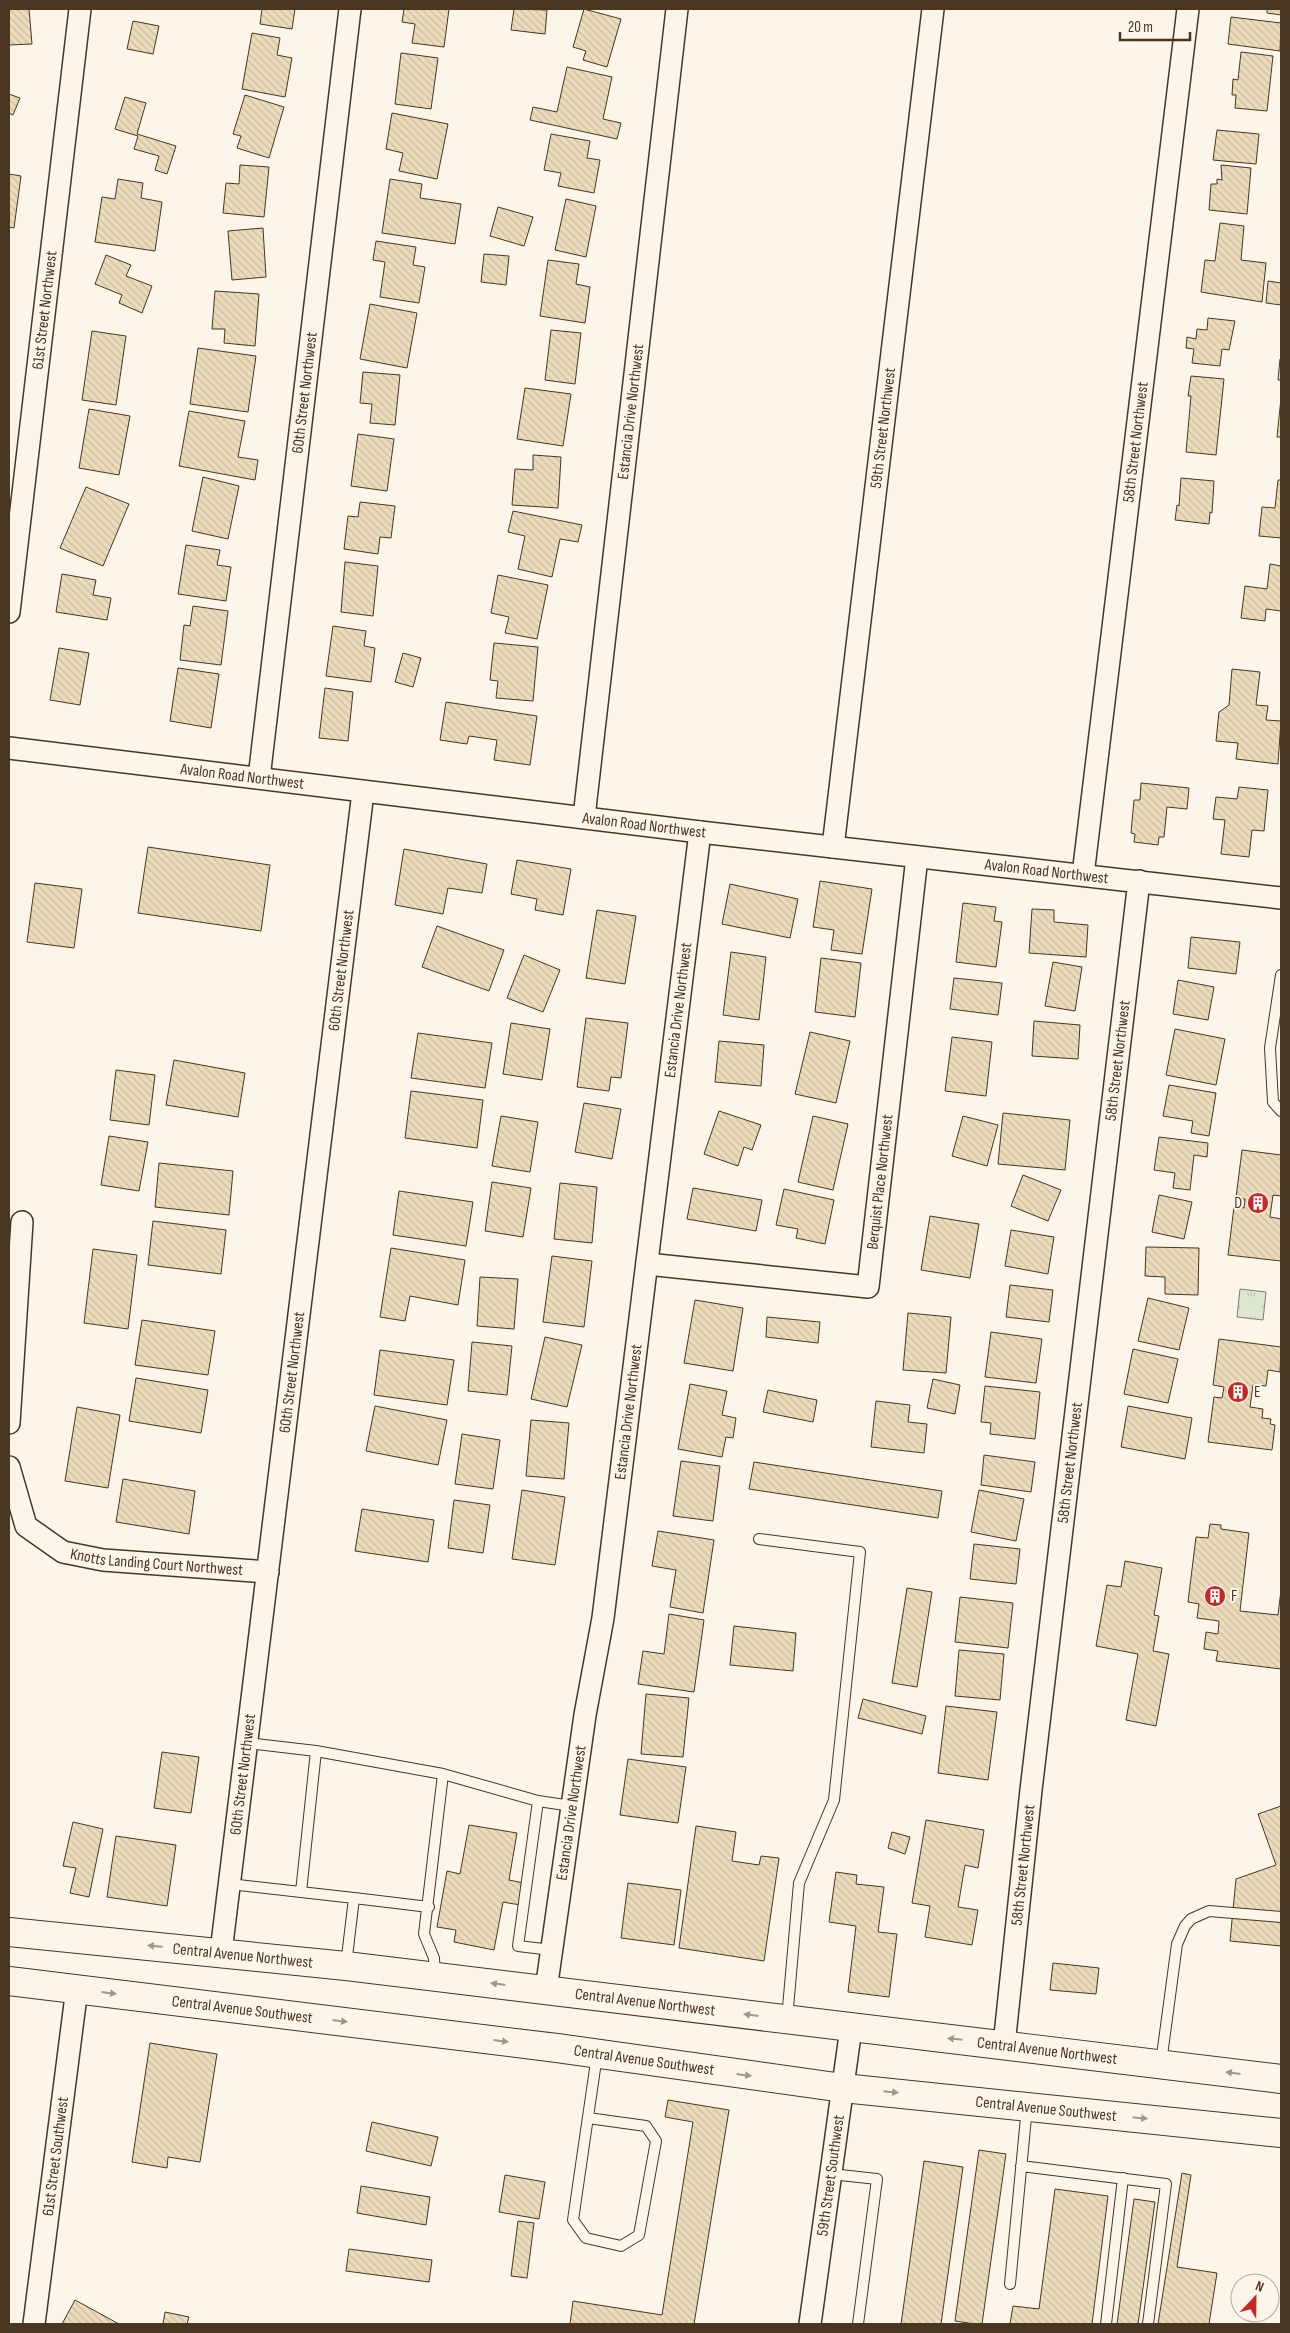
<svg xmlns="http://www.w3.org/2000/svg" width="1290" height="2333" viewBox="0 0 1290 2333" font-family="'Sofia Sans Condensed',sans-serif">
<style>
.grass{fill:url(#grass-tufts);stroke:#887966}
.building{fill:url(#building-back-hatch);stroke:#4a3520}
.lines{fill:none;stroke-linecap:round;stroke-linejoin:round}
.service-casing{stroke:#4a3520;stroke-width:12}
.minor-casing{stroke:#4a3520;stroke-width:24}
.primary-casing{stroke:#4a3520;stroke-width:30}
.service{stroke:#fbf6e9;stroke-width:10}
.minor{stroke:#fbf6e9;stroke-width:21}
.primary{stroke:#fbf6e9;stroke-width:28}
.oneway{fill:#a29684}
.labels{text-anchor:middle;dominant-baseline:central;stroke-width:4;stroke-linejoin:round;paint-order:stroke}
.street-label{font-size:16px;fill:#4a3520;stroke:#fbf6e9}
.poi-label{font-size:16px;fill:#4a3520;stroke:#fbf6e9;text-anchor:start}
</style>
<defs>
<pattern id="grass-tufts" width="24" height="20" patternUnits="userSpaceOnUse" patternTransform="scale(1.25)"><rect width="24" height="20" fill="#dce7d0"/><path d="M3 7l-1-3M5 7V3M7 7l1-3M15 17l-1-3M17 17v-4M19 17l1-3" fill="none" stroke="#bec7b2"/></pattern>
<pattern id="building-back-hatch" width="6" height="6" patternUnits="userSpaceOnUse" patternTransform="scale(1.25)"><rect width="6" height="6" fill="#ecdcbc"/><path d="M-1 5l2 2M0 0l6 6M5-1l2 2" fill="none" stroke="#ccbda1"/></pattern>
</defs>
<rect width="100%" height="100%" fill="#fbf6e9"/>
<path class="grass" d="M1240,1289l26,3 -3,28 -26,-3z"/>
<path class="building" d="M9,9h20l3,35 -23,1z
M262,9h33l-3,20 -32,-5z
M404,9h45l-5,38 -32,-4 3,-19 -13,-2z
M514,9l33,1 -2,24 -34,-4z
M584,9l37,10 -14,48 -24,-7 3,-9 -13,-4z
M1267,9h14v6l-14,-2z
M1231,17l50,6 -1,28 -52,-7z
M133,21l26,5 -6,28 -26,-5z
M252,33l28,5 -3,17 15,3 -7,39 -43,-8z
M1241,52l32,4 -6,55 -32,-3 1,-13h-4l1,-16 5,1z
M401,53l37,5 -7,51 -36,-5z
M567,67l45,10 -9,42 18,4 -4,16 -87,-19 3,-13 24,5z
M9,94l11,4 -7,17 -4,-2z
M245,95l39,12 -15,51 -32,-10 4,-12 -8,-2z
M125,97l21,6 -9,31 39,12 -9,28 -12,-4 4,-14 -25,-7 4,-13 -23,-7z
M392,113l56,11 -11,55 -38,-8 4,-18 -17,-4z
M1217,130l42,4 -3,30 -43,-4z
M551,134l39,7 -3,17 13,2 -6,33 -36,-7 3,-13 -17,-3z
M240,165l29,2 -5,50 -41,-4 3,-30 13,1z
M1221,165l30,3 -4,46 -38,-4 2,-26h6v-5l5,1z
M9,174l12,2 -7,52 -5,-1z
M118,179l25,4 -2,15 21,4 -7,49 -60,-9 7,-45 13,2z
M390,179l32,5 -2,14 41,6 -6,40 -73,-11z
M566,199l30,7 -10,51 -31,-7z
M498,207l35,10 -9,29 -34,-10z
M1220,223l24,3 -3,34 25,3 -4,39 -61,-10 4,-32 10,1z
M263,228l3,49 -34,3 -4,-49z
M376,241l40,6 -3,18 12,2 -6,36 -39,-6 5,-35 -12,-2z
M484,254l25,2 -3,29 -25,-3z
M106,255l25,10 -5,11 26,10 -10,27 -23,-10 3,-8 -27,-11z
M548,260l31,4 -3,20 14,3 -5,36 -45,-7z
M1268,281l13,2v22l-15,-2z
M215,291l44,3 -4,52 -31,-3 1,-14h-13z
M370,304l47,9 -10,55 -47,-9z
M1208,318l27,3 -6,29 -7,-1 -2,17 -28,-3 2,-14 -8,-1 1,-11 9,2 1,-10 10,1z
M551,330l30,3 -6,51 -30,-4z
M92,331l34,5 -10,69 -34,-5z
M198,348l58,8 -8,56 -58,-8z
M1280,359h1v21h-3z
M363,372l37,3 -5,50 -25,-2 2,-19 -12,-1z
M1191,376l33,3 -8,76 -30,-3 5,-56h-3z
M525,388l46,6 -8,52 -46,-7z
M1281,398v39h-4z
M89,409l41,7 -11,59 -40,-7z
M189,411l56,10 -7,36 20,3 -3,20 -76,-14z
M358,434l36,5 -7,52 -36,-5z
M533,455l28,2 -3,51 -46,-3 3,-36 18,1z
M203,477l36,9 -11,53 -36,-8z
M1181,478l33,3 -2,32 -2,-1 -1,12 -34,-4 2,-15 2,1z
M1278,480h3v58l-22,-2 3,-29 13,1z
M86,487l43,17 -26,62 -43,-18z
M360,502l35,4 -4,32 -11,-1 -2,17 -34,-5 4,-33 10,1z
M513,511l69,14 -4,17 -18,-3 -8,38 -34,-8 7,-33 -17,-4z
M186,545l34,5 -3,15 14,2 -5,34 -48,-7z
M345,562l33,4 -5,50 -32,-4z
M1270,564l11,2v45l-15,-2 -1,12 -24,-3 4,-32 22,3z
M62,574l34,6 -3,15 18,3 -4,22 -51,-8z
M498,575l50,10 -11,54 -32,-6 4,-16 -18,-4z
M193,606l35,5 -7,54 -41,-5 4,-35 6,1z
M333,626l33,5 -2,15 11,2 -4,34 -45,-6z
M494,643l44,4 -5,54 -37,-3 2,-17 -8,-1z
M59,648l30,5 -9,52 -30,-5z
M403,653l18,5 -8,29 -18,-5z
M178,668l41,6 -8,54 -41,-7z
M1232,669l28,3 -4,33 12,1 -2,14 15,1 -3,43 -42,-5 2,-16 -22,-2 3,-29 10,-7z
M325,688l28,4 -5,49 -29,-3z
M446,702l91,14 -7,49 -36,-5 3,-20 -28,-4 -2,8 -27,-4z
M1141,783l48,5 -2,21 -20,-2 -3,30h-5l-1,8 -24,-3 1,-8 -4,-1 3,-33h6z
M1239,787l29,3 -4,41 -12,-1 -3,27 -28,-3 4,-34 -12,-1 3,-22 21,2z
M148,847l122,18 -9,66 -123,-18z
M404,849l83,15 -5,29 -34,-5 -5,26 -48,-9z
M517,860l54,9 -8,46 -28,-5 2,-11 -26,-5z
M820,881l52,8 -10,65 -31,-4 3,-20 -21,-3z
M35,883l47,6 -8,59 -47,-6z
M730,884l68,15 -8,39 -68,-14z
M963,903l33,4 -2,14 8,1 -6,45 -40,-5z
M1032,909l22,1v12l34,3 -2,32 -57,-4z
M597,910l39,6 -11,68 -39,-6z
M437,926l67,24 -15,41 -67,-24z
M1191,937l49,5 -4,32 -48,-6z
M731,952l35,5 -7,63 -36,-5z
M524,955l36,15 -17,42 -36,-14z
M821,958l40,5 -6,54 -40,-5z
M1053,962l29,5 -7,44 -30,-5z
M954,978l48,5 -4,32 -48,-6z
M1178,980l36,7 -6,33 -35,-6z
M586,1018l42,5 -7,55 -10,-1 -2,14 -32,-4z
M1034,1021l46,4 -2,34 -46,-3z
M511,1023l39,6 -8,51 -39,-6z
M1175,1029l50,10 -9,46 -50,-10z
M810,1032l40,9 -14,62 -41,-9z
M418,1033l74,10 -7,45 -74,-10z
M952,1037l40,5 -6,54 -41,-5z
M719,1041l45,4 -3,41 -46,-4z
M174,1060l71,13 -7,44 -72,-12z
M116,1070l39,5 -6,50 -39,-5z
M1169,1085l47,8 -7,43 -18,-3 2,-12 -30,-5z
M411,1091l72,9 -6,48 -72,-10z
M584,1103l37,6 -9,50 -37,-7z
M719,1111l42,14 -9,25 -8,-3 -6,19 -34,-12z
M1003,1113l67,7 -5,50 -67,-6z
M501,1116l37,6 -8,50 -38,-6z
M813,1116l35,8 -15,66 -35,-8z
M963,1116l35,9 -11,41 -35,-10z
M109,1136l39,6 -9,49 -38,-6z
M1159,1137l49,6 -1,14 -13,-2 -4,35 -17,-2 2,-15 -21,-3z
M1242,1150l39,5v41l-8,-1 -3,22 11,2v42l-53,-6 6,-48 10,1 1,-9 -9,-1z
M159,1163l74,8 -4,44 -74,-8z
M1023,1175l38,15 -13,31 -37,-15z
M492,1182l39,6 -8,49 -38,-6z
M560,1183l37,4 -5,56 -38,-4z
M693,1188l69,12 -6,31 -69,-12z
M784,1189l50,11 -9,44 -29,-6 2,-9 -22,-4z
M399,1191l74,11 -7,44 -73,-11z
M1159,1195l33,7 -8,37 -32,-7z
M930,1216l49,8 -9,54 -49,-8z
M153,1221l73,9 -5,44 -73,-9z
M1011,1230l43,7 -6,37 -43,-8z
M1146,1247l53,1 -1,47 -33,-1v-17l-20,-1z
M391,1248l74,12 -7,45 -48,-9 -5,25 -25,-4z
M93,1249l44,6 -9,74 -44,-6z
M552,1256l40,5 -8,66 -41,-5z
M480,1277l38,2 -4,50 -37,-3z
M1010,1285l43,5 -4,32 -43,-5z
M1148,1298l41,10 -10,42 -41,-9z
M695,1300l48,8 -10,63 -49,-8z
M908,1313l43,4 -5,56 -43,-3z
M767,1317l53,5 -2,21 -52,-6z
M142,1320l73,11 -7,44 -73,-10z
M991,1332l51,7 -6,44 -51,-6z
M545,1337l37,8 -15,62 -36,-8z
M1219,1339l62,8 -1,25 -12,-2 -2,16 -13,-1 -3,22 13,2 -1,9 9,1 -1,5 5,1 -3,25 -64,-8 6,-45 8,1 2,-11 -11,-2z
M472,1342l40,4 -5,49 -39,-4z
M1133,1349l45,10 -10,44 -44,-9z
M380,1350l74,10 -7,45 -73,-10z
M136,1378l72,12 -7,43 -72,-12z
M933,1379l27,6 -5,29 -28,-6z
M690,1384l37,7 -5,24 14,3 -3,20 -7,-1 -4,20 -44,-8z
M985,1386l55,6 -5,47 -45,-5 1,-11 -10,-1z
M768,1390l49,10 -4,22 -50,-10z
M876,1401l34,4 -2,17 19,2 -3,29 -53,-6z
M375,1406l72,14 -9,45 -72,-14z
M1128,1406l64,12 -7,41 -64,-12z
M77,1407l43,8 -12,73 -43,-7z
M531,1420l38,3 -5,56 -38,-3z
M462,1434l38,6 -7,49 -38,-5z
M984,1455l51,7 -4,30 -50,-7z
M681,1461l39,5 -7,55 -40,-5z
M754,1462l188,29 -4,27 -189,-29z
M123,1479l72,12 -6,43 -73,-12z
M522,1490l43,7 -10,68 -43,-6z
M979,1490l45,9 -8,42 -45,-9z
M454,1500l36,5 -7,48 -35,-5z
M362,1509l72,11 -6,42 -73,-11z
M1210,1524l11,1v4l28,4 -9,78 38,4 3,-25v79l-65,-8 2,-10 -14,-2 2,-17 12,2 1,-13 -22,-3 2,-14 -11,-2 8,-65 12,1z
M658,1531l56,9 -11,73 -33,-6 6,-37 -24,-4z
M974,1544l46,5 -4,35 -46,-5z
M1125,1561l37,7 -8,47 5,1 -6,35 16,3 -13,72 -30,-6 12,-66 -42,-8 11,-61 14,2z
M907,1588l25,4 -15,95 -25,-4z
M960,1597l53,6 -5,45 -53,-6z
M669,1614l35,6 -10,72 -56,-8 5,-33 21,3z
M734,1626l62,7 -3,38 -63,-6z
M959,1650l45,4 -4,46 -45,-4z
M646,1694l43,4 -6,59 -42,-3z
M863,1699l63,17 -4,18 -64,-16z
M946,1706l51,6 -9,68 -50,-7z
M162,1752l37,5 -8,56 -37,-5z
M628,1759l58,8 -8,56 -58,-8z
M1281,1806v140l-51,-5 6,-62 40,-14 -18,-51z
M926,1820l58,10 -6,38 -13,-3 -7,42 20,3 -6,35 -47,-8 5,-31 -18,-3z
M73,1822l30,7 -14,68 -19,-4 6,-25 -13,-2z
M469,1825l48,8 -8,47 15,3 -4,22 -17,-3 -9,48 -40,-8 2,-12 -19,-3 10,-56 13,3z
M696,1826l40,6 -4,29 27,4 2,-9 18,2 -15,103 -85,-13z
M892,1832l18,5 -5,17 -17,-6z
M116,1836l60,9 -9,61 -60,-9z
M836,1872l21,3 -1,9 28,3 -6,45 19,2 -8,63 -41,-5 8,-66 -27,-4z
M628,1883l53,7 -7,55 -53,-7z
M1053,1963l46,5 -3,26 -46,-4z
M150,2043l67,11 -17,108 -32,-5 -1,11 -35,-6z
M668,2100l61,10 -35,214h-124l3,-23 89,14 31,-193 -28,-5z
M372,2122l66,15 -7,29 -65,-15z
M979,2150l27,4 -24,170h-7l-20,-3z
M924,2161l39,6 -22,157h-40z
M1182,2173l9,2 -14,92 40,6 -8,51h-51z
M505,2175l40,7 -6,37 -40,-7z
M361,2186l69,11 -4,28 -69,-12z
M1055,2189l53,7 -16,128h-82l3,-18 26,3z
M1134,2199l21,3 -17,122h-21z
M518,2221l16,2 -7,55 -16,-2z
M349,2249l83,11 -3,22 -83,-11z
M75,2300l44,24h-57z
M165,2312l24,5 -2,7h-24z"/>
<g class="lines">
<g class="service-casing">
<path id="service" d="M1281,975l-11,73 3,54 8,9
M759,1539l101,13 -26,248 -35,83 -12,136
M248,1743l68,8 -15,141
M316,1751l127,23
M538,1801l-20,145 34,4
M230,1884l124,14
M346,1965l8,-67 75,9
M435,1977l-1,-19 -10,-24 19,-160 95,27 34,5
M1161,2063l16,-119 8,-18 6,-7 18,-8 72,6
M588,2118l58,8 10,15 -17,94 -18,11 -35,-8 -13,-18 24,-165
M1021,2166l145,18 -18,140
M831,2174l46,5 -19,145
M1010,2284l17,-177
M1106,2324l17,-146"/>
</g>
<g class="minor-casing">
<g id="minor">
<path id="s1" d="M9,612l71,-603"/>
<path id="s2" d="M9,748l691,84 581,66"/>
<path id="s3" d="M259,778l91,-769"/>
<path id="s4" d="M584,817l93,-808"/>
<path id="s5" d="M833,847l100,-838"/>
<path id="s6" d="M1083,875l105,-866"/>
<path id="s7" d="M647,1264l221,23 49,-430"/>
<path d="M9,1423l13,-201"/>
<path id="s8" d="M9,1467l17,59 37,26 40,8 165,12"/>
<path id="s9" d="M221,1952l142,-1160"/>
<path id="s10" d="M546,1990l39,-275 18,-97 97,-786"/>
<path id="s11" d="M1004,2045l27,-255 108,-909"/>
<path id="s12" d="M34,2324l43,-336"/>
<path id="s13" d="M810,2324l41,-296"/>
</g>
</g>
<g class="primary-casing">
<g id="primary">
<path id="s14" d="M9,1932l337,34 935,113"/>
<path id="s15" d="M9,1981l548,67 286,40 438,45"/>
</g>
</g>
<use href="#service" class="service"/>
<use href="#minor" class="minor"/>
<use href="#primary" class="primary"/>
</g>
<defs><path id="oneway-solid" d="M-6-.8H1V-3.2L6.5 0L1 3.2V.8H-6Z" transform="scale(1.25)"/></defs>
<g class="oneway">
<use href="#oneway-solid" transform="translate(155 1946) rotate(-175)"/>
<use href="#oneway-solid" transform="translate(498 1984) rotate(-173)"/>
<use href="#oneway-solid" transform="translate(109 1993) rotate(7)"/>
<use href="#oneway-solid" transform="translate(751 2015) rotate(-173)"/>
<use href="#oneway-solid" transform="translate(340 2021) rotate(7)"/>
<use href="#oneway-solid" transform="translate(955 2039) rotate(-174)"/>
<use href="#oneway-solid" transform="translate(501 2041) rotate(7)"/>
<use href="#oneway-solid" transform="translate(1233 2073) rotate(-173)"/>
<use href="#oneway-solid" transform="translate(744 2075) rotate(7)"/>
<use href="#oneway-solid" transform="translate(891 2092) rotate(6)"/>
<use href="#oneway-solid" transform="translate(1140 2118) rotate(6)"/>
</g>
<defs>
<g id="building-disc" transform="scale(1.125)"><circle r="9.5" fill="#c62828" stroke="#fbf6e9"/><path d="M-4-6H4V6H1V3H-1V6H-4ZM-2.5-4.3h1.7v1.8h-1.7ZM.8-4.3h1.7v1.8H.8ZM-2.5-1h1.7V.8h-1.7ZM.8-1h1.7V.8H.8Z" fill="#fff"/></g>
</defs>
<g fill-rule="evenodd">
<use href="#building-disc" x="1258" y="1203"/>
<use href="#building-disc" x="1238" y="1392"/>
<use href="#building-disc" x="1215" y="1596"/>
</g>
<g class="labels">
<g class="street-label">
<text stroke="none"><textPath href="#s1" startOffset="304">61st Street Northwest</textPath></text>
<text stroke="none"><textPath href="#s3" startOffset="388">60th Street Northwest</textPath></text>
<text stroke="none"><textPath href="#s4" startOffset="408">Estancia Drive Northwest</textPath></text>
<text stroke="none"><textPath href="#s5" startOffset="422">59th Street Northwest</textPath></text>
<text stroke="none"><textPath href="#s6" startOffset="436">58th Street Northwest</textPath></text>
<text stroke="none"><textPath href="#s2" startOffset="235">Avalon Road Northwest</textPath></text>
<text stroke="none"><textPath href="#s2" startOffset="640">Avalon Road Northwest</textPath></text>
<text stroke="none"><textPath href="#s2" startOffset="1045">Avalon Road Northwest</textPath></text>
<text stroke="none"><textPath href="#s9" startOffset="989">60th Street Northwest</textPath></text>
<text stroke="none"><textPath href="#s10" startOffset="989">Estancia Drive Northwest</textPath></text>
<text stroke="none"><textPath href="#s11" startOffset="991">58th Street Northwest</textPath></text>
<text stroke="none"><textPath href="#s7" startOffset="328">Berquist Place Northwest</textPath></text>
<text stroke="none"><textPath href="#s9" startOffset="584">60th Street Northwest</textPath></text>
<text stroke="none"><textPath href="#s10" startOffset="584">Estancia Drive Northwest</textPath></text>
<text stroke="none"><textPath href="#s11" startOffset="586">58th Street Northwest</textPath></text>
<text stroke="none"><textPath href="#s8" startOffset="201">Knotts Landing Court Northwest</textPath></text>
<text stroke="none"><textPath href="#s9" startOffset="179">60th Street Northwest</textPath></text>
<text stroke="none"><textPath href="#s10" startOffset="179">Estancia Drive Northwest</textPath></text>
<text stroke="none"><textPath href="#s11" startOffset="181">58th Street Northwest</textPath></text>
<text stroke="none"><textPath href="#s14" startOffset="235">Central Avenue Northwest</textPath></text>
<text stroke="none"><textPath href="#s14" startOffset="640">Central Avenue Northwest</textPath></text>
<text stroke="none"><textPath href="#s15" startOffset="235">Central Avenue Southwest</textPath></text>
<text stroke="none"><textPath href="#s14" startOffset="1045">Central Avenue Northwest</textPath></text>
<text stroke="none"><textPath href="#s15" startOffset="640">Central Avenue Southwest</textPath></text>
<text stroke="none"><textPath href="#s15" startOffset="1045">Central Avenue Southwest</textPath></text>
<text stroke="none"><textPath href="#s12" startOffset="169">61st Street Southwest</textPath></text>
<text stroke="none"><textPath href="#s13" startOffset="150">59th Street Southwest</textPath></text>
</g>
<g class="poi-label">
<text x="1242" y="1203" text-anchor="end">D</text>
<text x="1254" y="1392">E</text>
<text x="1231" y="1596">F</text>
</g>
</g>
<rect width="1290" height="2333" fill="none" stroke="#4a3520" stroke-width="20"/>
<g transform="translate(1255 2298) rotate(22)"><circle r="24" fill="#fbf6e9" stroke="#b4a999"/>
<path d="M0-4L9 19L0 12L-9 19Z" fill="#c62828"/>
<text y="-8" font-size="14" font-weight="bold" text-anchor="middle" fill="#4a3520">N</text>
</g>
<path d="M1120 32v8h70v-8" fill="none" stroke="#4a3520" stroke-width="2.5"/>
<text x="1128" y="32" font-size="15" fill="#4a3520" stroke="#fbf6e9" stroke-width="4" paint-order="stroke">20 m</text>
</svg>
